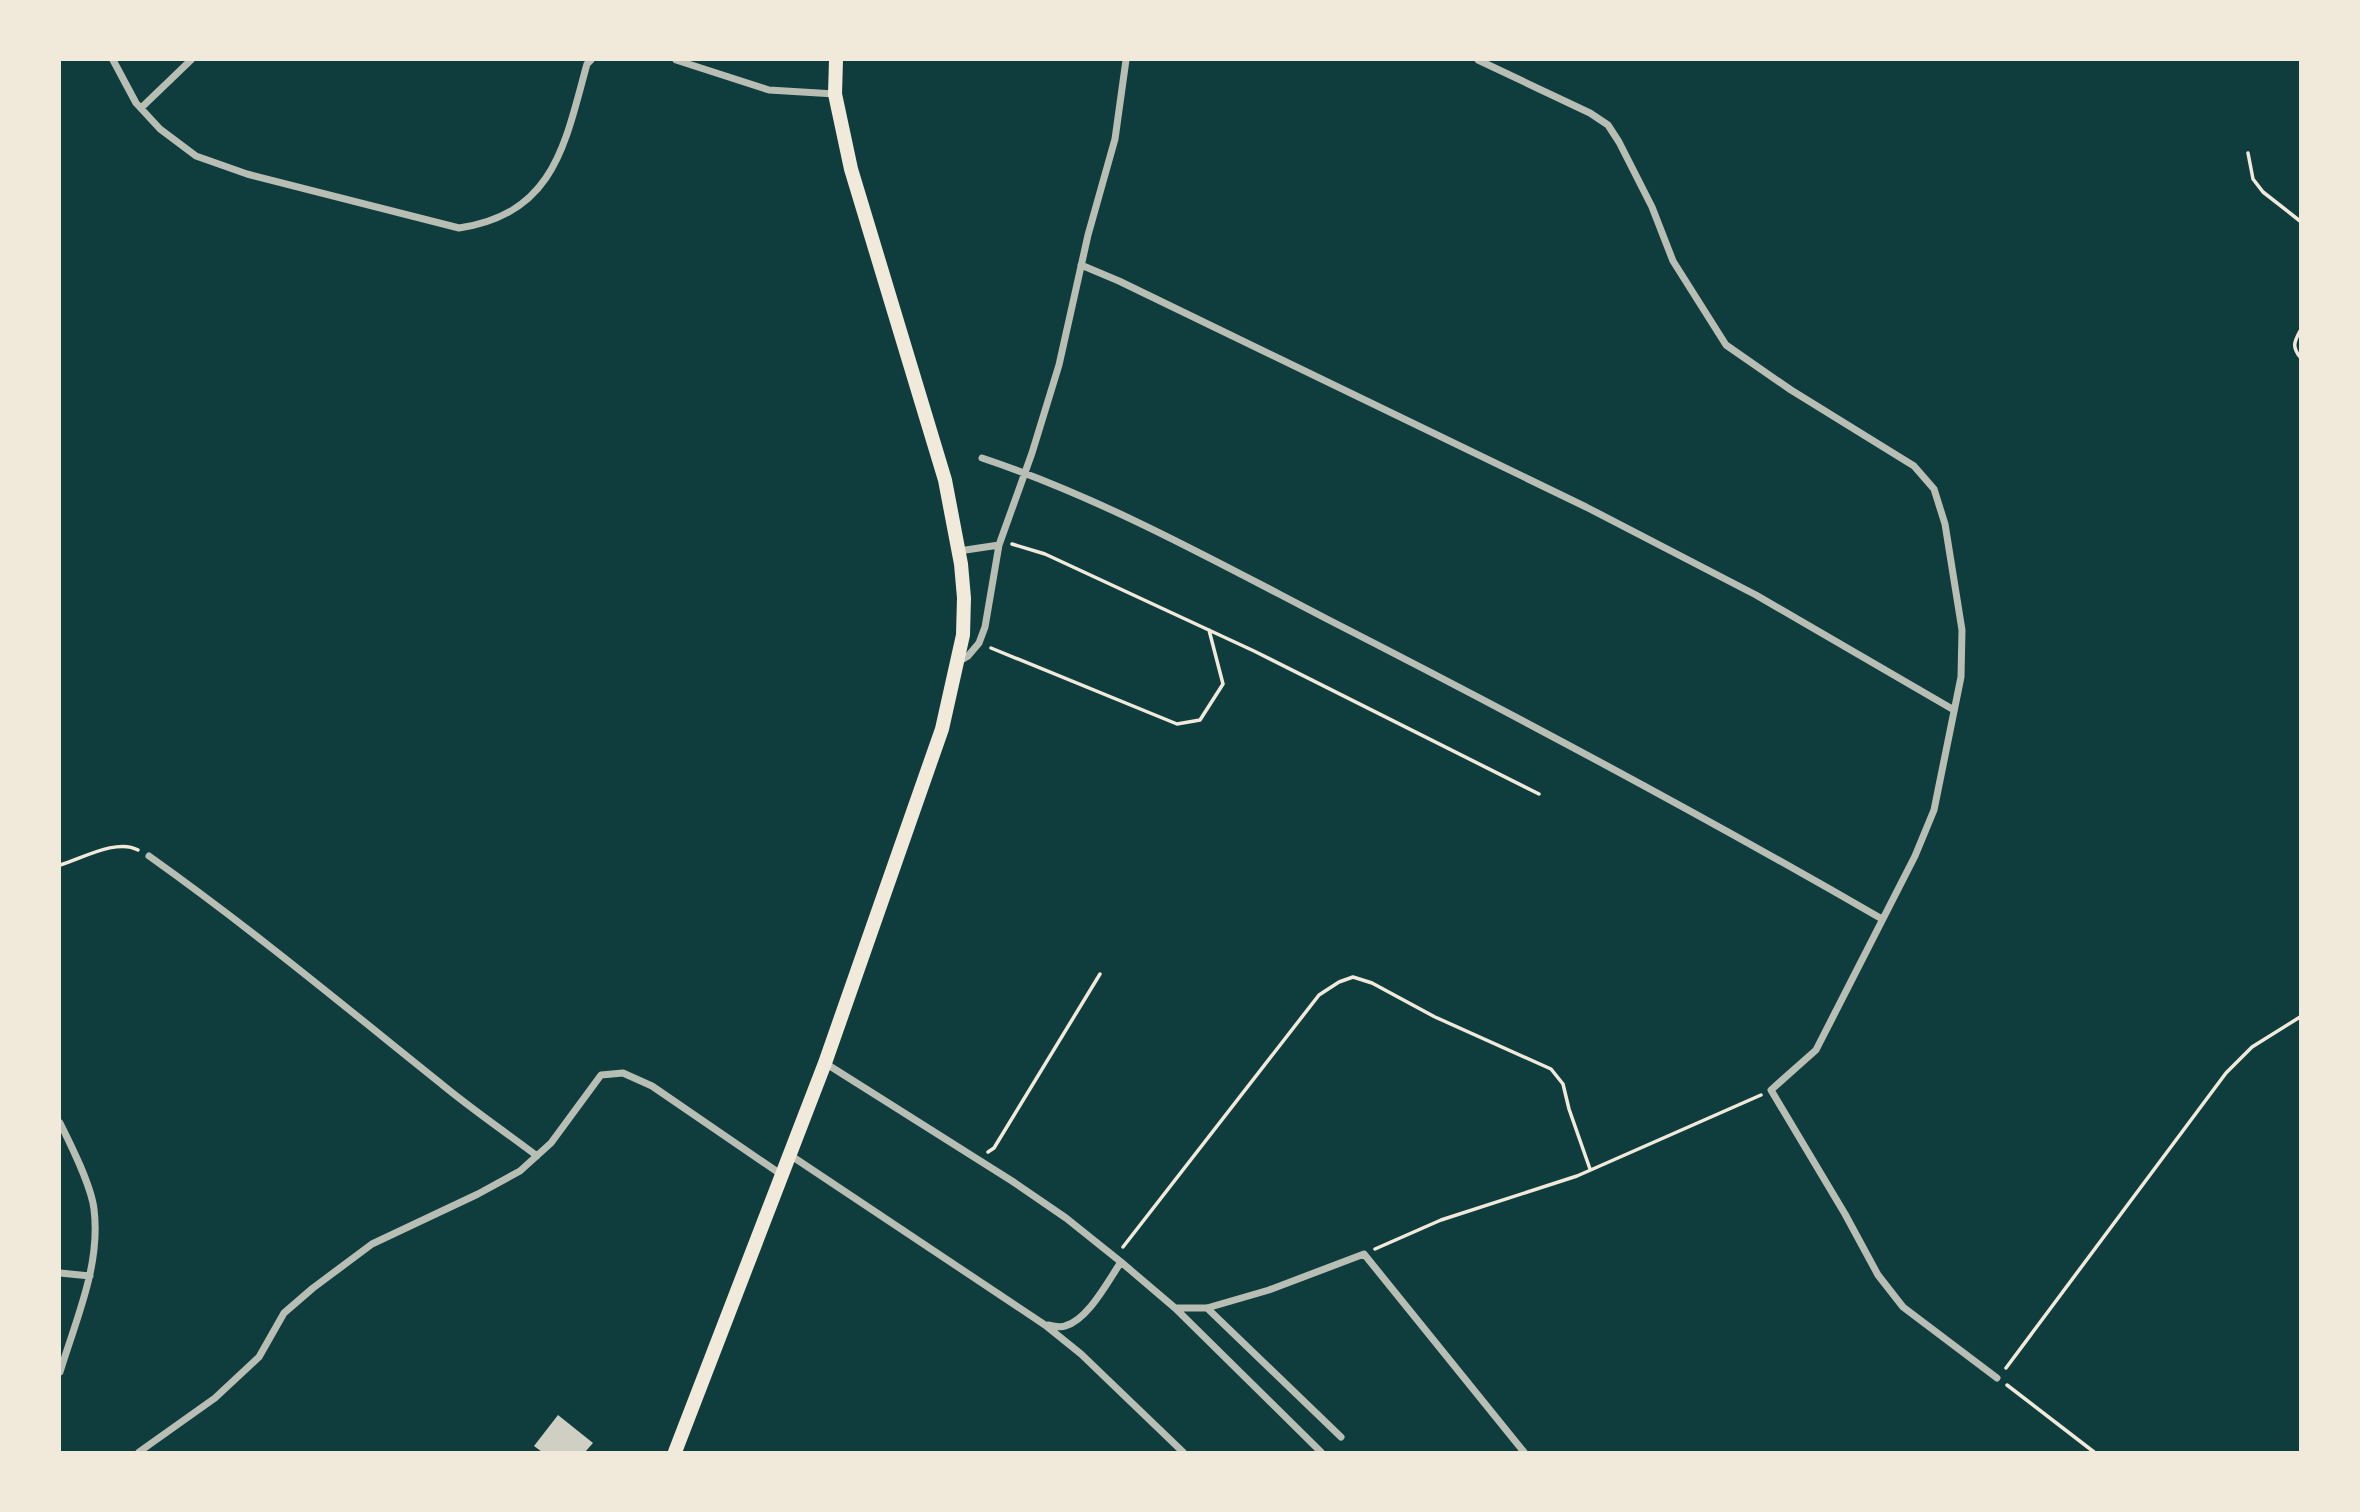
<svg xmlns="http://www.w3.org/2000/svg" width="2360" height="1512" viewBox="0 0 2360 1512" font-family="Ubuntu,sans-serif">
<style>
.building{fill:#cfcfc3}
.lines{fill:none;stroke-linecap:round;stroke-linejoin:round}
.path{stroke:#f1e9da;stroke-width:3.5}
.minor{stroke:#b8beb3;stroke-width:7}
.secondary{stroke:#f1e9da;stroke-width:14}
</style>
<rect width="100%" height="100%" fill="#0f3d3e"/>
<path class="building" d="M558,1415l35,28 -8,9h-43l-8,-6z"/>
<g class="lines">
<path class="path" d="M2248,153l5,26 10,13 37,29
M2300,331c-6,11 -8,16 0,26
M1012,544l33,10 209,97 285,143
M991,648l186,76 23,-4 23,-36 -14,-54
M60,865c21,-6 57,-27 78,-15
M988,1152l6,-4 106,-174
M1123,1247l196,-252 20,-13 14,-5 19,6 63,34 116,52 12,15 6,25 21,60
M1375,1249l66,-29 136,-44 184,-81
M2006,1368l220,-295 26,-26 48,-30
M2007,1385l87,67"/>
<path class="minor" d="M113,60l23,43 24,26 36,27 51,18 212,54c96,-14 106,-85 128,-164l4,-4
M676,60l93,30 66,4
M1478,60l112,53 18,12 11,17 33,65 21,54 53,84 65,45 123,76 20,23 11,35 17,106 -1,47 -27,133 -19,46 -99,194 -45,40 74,124 33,61 25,32 94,71
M141,108l50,-48
M1081,265l38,16 467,226 170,88 198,115
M982,458c120,40 233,103 345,161 188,96 373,195 555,300
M959,551l40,-6
M958,662l10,-6 11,-13 6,-16 14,-82 33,-92 27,-88 29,-130 27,-96 11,-79
M149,856c100,71 194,149 290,226 31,26 65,49 98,74
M825,1063l187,118 54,37 55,44c-13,19 -33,58 -56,64 -5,2 -11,0 -17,-1
M60,1123c11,22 31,62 34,86 7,56 -18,110 -34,163
M790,1155l255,170 36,29 102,98
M1121,1262l54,46h32l62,-18 95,-36 160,198
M60,1273l30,3
M1175,1308l146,144
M1207,1308l134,129
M139,1452l76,-54 44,-41 25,-44 29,-25 59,-44 106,-50 42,-23 31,-28 50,-68 22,-2 29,13 130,89"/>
<path class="secondary" d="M675,1452l150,-389 117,-334 21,-94 1,-37 -3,-34 -16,-84 -94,-311 -16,-75 1,-34"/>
</g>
<rect width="2360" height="1512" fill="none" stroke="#f1e9da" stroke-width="122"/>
</svg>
